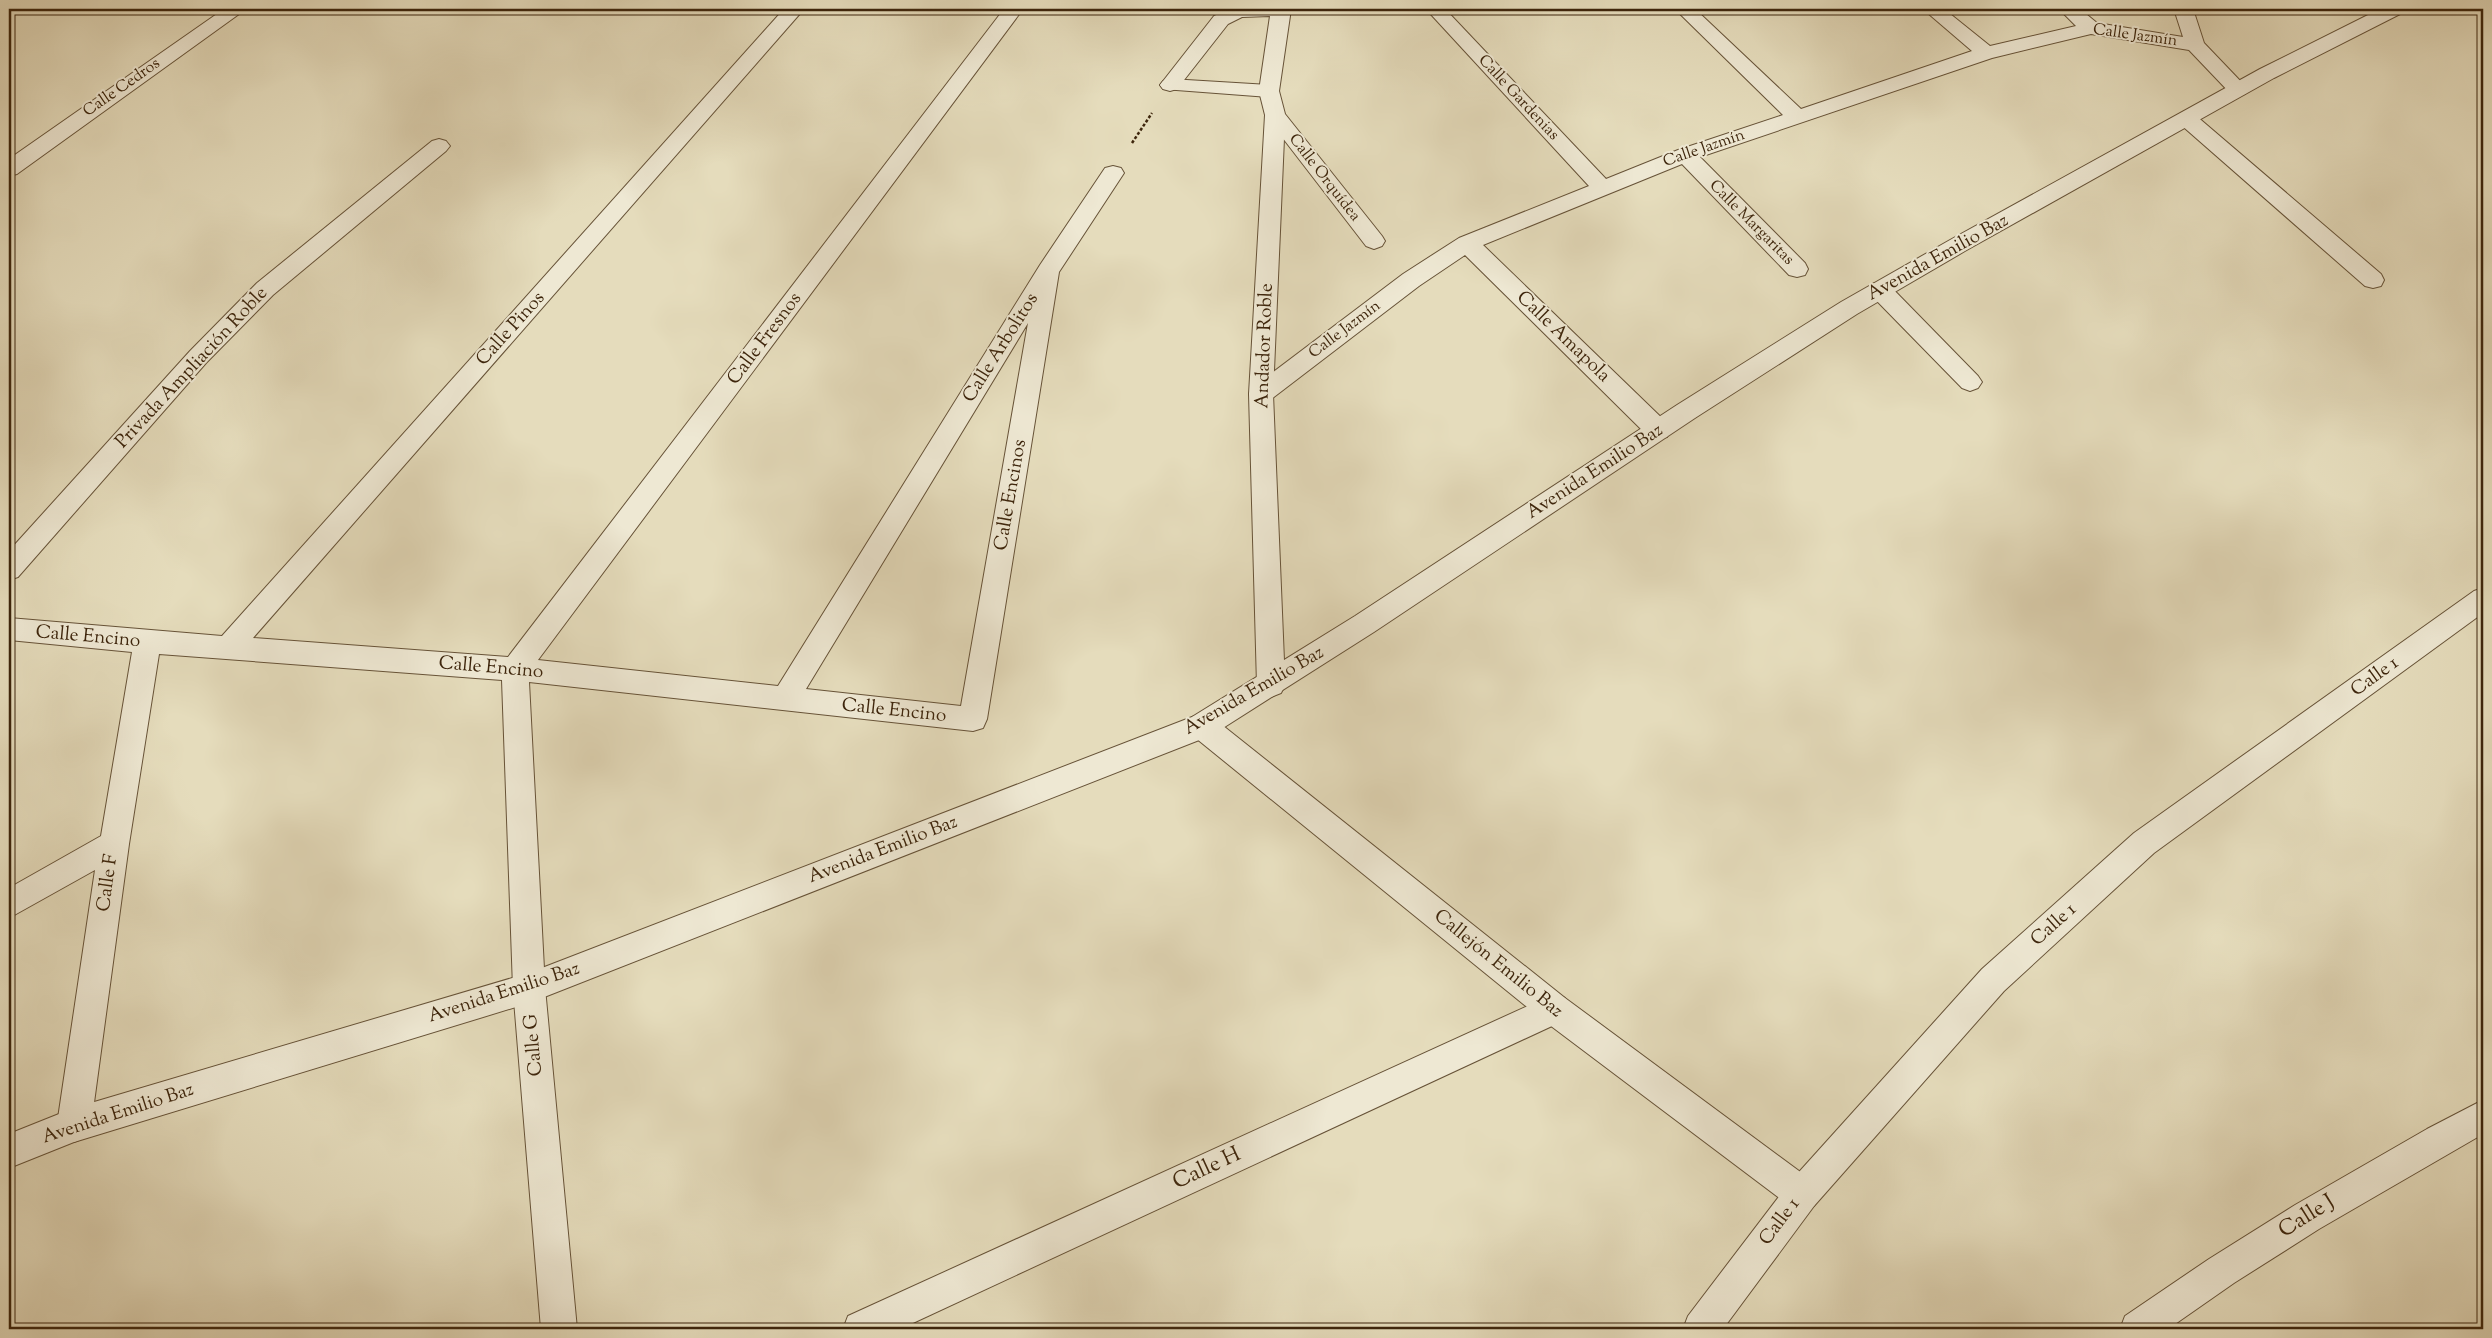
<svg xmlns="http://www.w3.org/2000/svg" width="2492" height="1338" viewBox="0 0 2492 1338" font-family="'Sorts Mill Goudy',serif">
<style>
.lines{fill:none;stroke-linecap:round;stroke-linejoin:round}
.pedestrian-casing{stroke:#675338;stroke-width:2}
.minor-casing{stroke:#675338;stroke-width:2}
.tertiary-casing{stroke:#675338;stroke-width:2}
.path{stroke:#3d250c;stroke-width:2.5;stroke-dasharray:3 2;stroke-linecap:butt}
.pedestrian{fill:#eee8d3;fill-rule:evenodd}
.minor{fill:#eee8d3;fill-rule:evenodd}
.tertiary{fill:#eee8d3;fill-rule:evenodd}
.labels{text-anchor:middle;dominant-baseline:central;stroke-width:4;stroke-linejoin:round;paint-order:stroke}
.far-street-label{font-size:16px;fill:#3d250c;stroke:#eee8d3}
.street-label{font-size:19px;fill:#3d250c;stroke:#eee8d3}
.near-street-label{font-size:22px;fill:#3d250c;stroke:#eee8d3}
</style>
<rect width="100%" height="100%" fill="#e5dcbc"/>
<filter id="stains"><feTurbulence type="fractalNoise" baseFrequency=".004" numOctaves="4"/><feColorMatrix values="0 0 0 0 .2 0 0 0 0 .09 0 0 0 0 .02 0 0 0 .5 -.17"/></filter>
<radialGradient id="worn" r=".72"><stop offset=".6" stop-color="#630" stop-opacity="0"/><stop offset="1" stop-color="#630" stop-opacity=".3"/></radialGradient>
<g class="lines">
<g class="pedestrian-casing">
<path id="pedestrian" d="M1170,79l99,6 7,1 3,5 -3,5 -7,1 -106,-8 -3,-4 3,-4z
M1275,108l7,2 3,5 -12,279 12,291 -4,8 -10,4 -10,-4 -4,-8 -8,-291 16,-279 3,-5z
M2187,112l7,2 187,160 3,6 -3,6 -8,2 -8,-2 -185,-162 -3,-5 3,-5z
M1202,714l10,3 353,281 249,184 5,12 -5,12 -12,5 -12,-5 -247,-186 -351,-285 -4,-9 4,-9z"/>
</g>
<g class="minor-casing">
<path id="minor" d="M224,9h22l-229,165 -8,2v-17z
M784,9h20l-551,629 255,19 496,-648h19l-485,651 240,26 262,-421 65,-97 8,-2 8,2 3,5 -65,99 -72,447 -4,9 -10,3 -444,-49 16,306 32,341h-36l-28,-341 -11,-308 -343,-26 -30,190 -38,281 -5,12 -12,5 -12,-5 -5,-12 38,-255 -86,48v-30l92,-52 31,-184 -123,-12v-22l213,18zM1028,323l-67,383 -155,-17z
M1229,9h62l-12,82 6,23 97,122 3,5 -3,5 -8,3 -8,-3 -101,-131 -6,-24 11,-75 -28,1 -14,7 -51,65 -7,2 -7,-2 -3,-4 54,-69z
M1426,9h19l161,170 72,-29 105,-35 -108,-106h20l106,100 171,-58 -49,-42h21l46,37 86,-20 -17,-17h21l17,14 86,14 -9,-28h19l11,34 44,46 -3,5 -7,1 -7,-1 -42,-44 -98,-16 -99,24 -292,99 105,106 3,6 -3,6 -8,2 -8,-2 -107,-111 -199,81 184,178 3,7 -3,7 -9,2 -9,-2 -184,-182 -46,31 -149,114 -9,3 -9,-3 -3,-6 3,-6 151,-114 56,-36 130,-52z
M439,139l7,2 4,5 -4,5 -173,144 -67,68 -188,214 -9,3v-29l181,-200 67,-68 175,-142z
M1880,282l8,2 90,92 4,6 -4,6 -8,3 -8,-3 -90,-92 -3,-6 3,-6z
M2483,588v25l-329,240 -150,138 -190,215 -91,123h-40l5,-13 102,-134 192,-213 152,-136 340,-242z
M1554,994l11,4 5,11 -5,11 -665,309h-57l5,-13z
M2483,1100v34l-164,95 -85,54 -66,46h-48l5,-13 84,-57 86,-54 132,-76z"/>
</g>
<g class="tertiary-casing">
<path id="tertiary" d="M2380,9h25l-3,4 -128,65 -309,173 -108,63 -162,104 -321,214 -162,103 -683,268 -455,139 -65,26v-34l65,-26 455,-135 663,-256 163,-101 322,-211 164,-103 109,-62 310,-171z"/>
</g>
<path class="path" d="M1132,143l20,-30"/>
<use href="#pedestrian" class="pedestrian"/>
<use href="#minor" class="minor"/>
<use href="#tertiary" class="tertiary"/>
</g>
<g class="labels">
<g class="far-street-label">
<text transform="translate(2135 36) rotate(8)">Calle Jazmín</text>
<text transform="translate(122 88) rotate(-35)">Calle Cedros</text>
<text transform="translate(1518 98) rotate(47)">Calle Gardenias</text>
<text transform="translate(1704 149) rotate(-19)">Calle Jazmín</text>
<text transform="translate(1324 178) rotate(52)">Calle Orquídea</text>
<text transform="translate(1751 223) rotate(45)">Calle Margaritas</text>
<text transform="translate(1345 330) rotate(-37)">Calle Jazmín</text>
</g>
<g class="street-label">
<text transform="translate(1938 258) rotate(-29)">Avenida Emilio Baz</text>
<text transform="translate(511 329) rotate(-48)">Calle Pinos</text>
<text transform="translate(1563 337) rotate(44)">Calle Amapola</text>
<text transform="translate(765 339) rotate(-53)">Calle Fresnos</text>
<text transform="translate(1265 346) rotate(-88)">Andador Roble</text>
<text transform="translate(1001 348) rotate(-58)">Calle Arbolitos</text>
<text transform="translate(192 368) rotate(-47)">Privada Ampliación Roble</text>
<text transform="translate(1595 472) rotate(-33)">Avenida Emilio Baz</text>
<text transform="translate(1011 495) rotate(-80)">Calle Encinos</text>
<text transform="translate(88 637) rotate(5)">Calle Encino</text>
<text transform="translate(491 668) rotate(5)">Calle Encino</text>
<text transform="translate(2375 677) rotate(-36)">Calle 1</text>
<text transform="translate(1254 691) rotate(-30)">Avenida Emilio Baz</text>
<text transform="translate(894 711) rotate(6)">Calle Encino</text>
<text transform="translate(883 850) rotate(-21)">Avenida Emilio Baz</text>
<text transform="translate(108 883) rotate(-82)">Calle F</text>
<text transform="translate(2054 925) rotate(-42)">Calle 1</text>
<text transform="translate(1498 964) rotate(39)">Callejón Emilio Baz</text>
<text transform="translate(504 993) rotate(-18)">Avenida Emilio Baz</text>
<text transform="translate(534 1045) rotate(-95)">Calle G</text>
<text transform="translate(118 1114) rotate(-18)">Avenida Emilio Baz</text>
<text transform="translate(1780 1222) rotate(-53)">Calle 1</text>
</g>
<g class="near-street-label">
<text transform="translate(1207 1169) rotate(-25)">Calle H</text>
<text transform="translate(2307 1217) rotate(-32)">Calle J</text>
</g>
</g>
<rect width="2492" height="1338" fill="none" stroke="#e5dcbc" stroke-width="30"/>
<rect x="10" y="10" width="2472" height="1318" fill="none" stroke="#3d250c" stroke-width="2.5"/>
<rect x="15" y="15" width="2462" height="1308" fill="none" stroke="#3d250c"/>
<rect width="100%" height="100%" filter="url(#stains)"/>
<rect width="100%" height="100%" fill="url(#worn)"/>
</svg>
